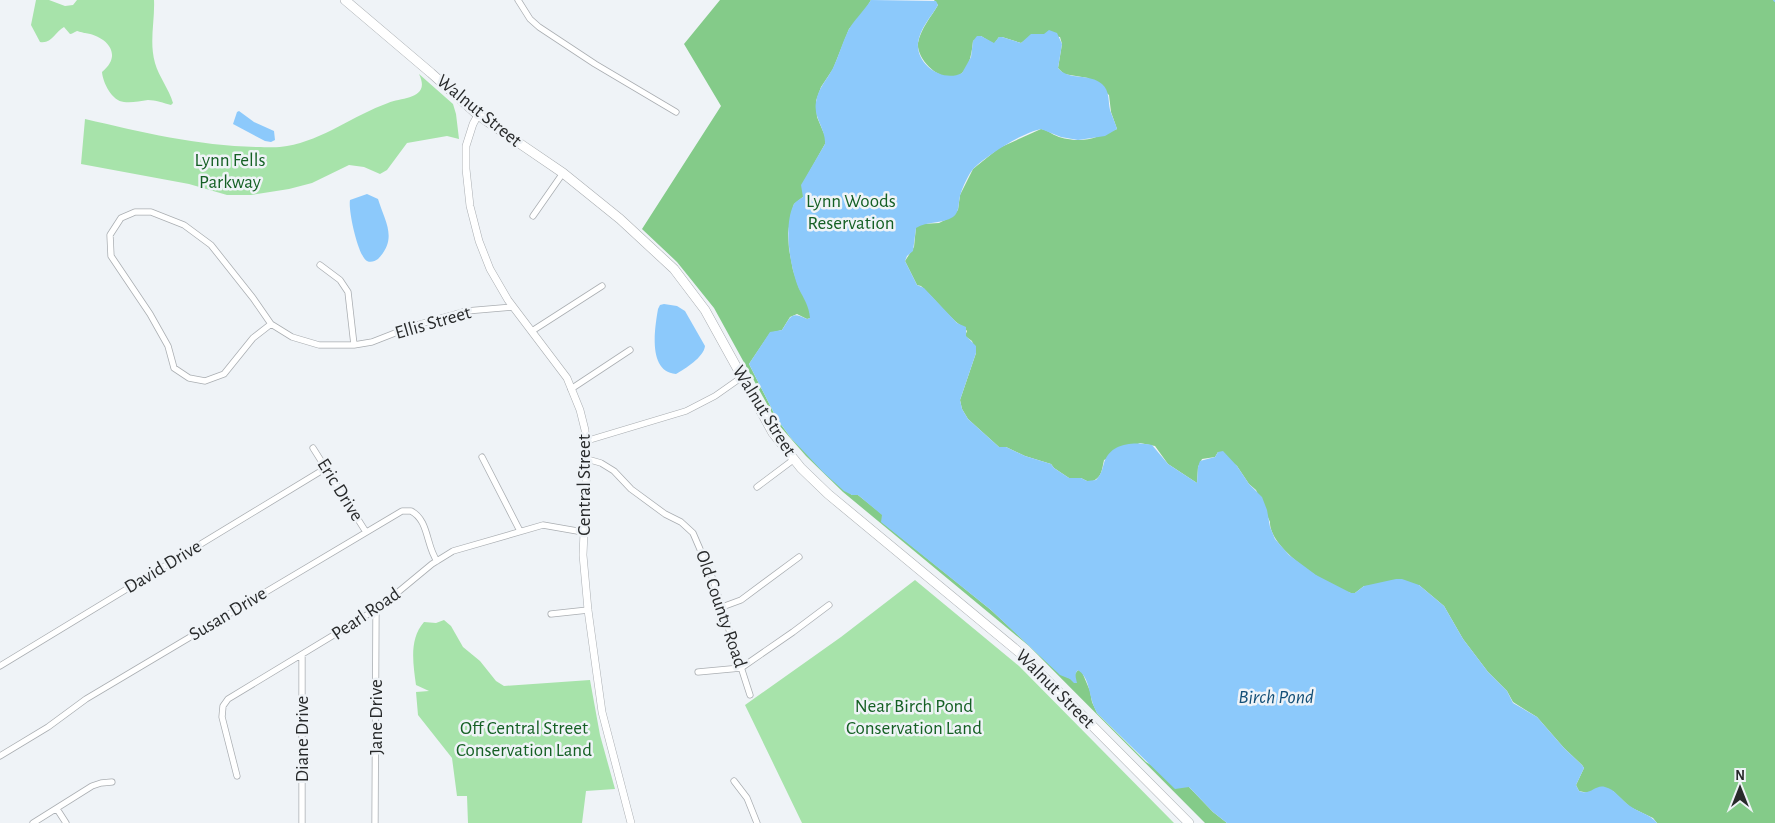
<svg xmlns="http://www.w3.org/2000/svg" width="1775" height="823" viewBox="0 0 1775 823" font-family="'Alegreya Sans',sans-serif">
<style>
.green{fill:#a7e3aa}
.forest{fill:#84cb89}
.water{fill:#8cc9fb}
.lines{fill:none;stroke-linecap:round;stroke-linejoin:round}
.stream{stroke:#8cc9fb;stroke-width:2}
.minor-casing{stroke:#aaaeb2;stroke-width:7}
.tertiary-casing{stroke:#aaaeb2;stroke-width:8}
.primary-casing{stroke:#aaaeb2;stroke-width:10}
.minor{stroke:#fff;stroke-width:5.5}
.tertiary{stroke:#fff;stroke-width:7}
.primary{stroke:#fff;stroke-width:9}
.labels{text-anchor:middle;dominant-baseline:central;stroke-width:5;stroke-linejoin:round;paint-order:stroke}
.street-label{font-size:19px;fill:#282a2b;stroke:#eff3f7}
.park-label{font-size:19px;fill:#156024;stroke:#eff3f7}
.water-label{font-size:20px;font-style:italic;fill:#134f77;stroke:#eff3f7}
</style>
<rect width="100%" height="100%" fill="#eff3f7"/>
<path class="green" d="M36,0h13l16,6 8,-1 4,-5h77c1,21 -5,42 1,63 4,14 14,26 18,40l-2,2c-7,-2 -16,-5 -23,-5 -8,1 -16,3 -24,2 -12,-1 -21,-19 -22,-30 22,-18 4,-36 -17,-39 -1,0 -8,-2 -8,-2 -3,1 -5,3 -7,3l-6,-7c-9,5 -12,17 -24,15l-9,-17z
M419,74l34,30 3,10 3,25 -12,-3 -40,7 -20,27 -7,4 -16,-7 -15,-2 -37,18 -23,6 -38,6h-24l-38,-11 -108,-20 4,-45c56,13 114,27 172,28 9,0 21,1 30,-1 36,-6 67,-31 101,-43 15,-6 43,-4 31,-29z
M915,580l104,86 155,157h-372l-57,-118 96,-68z
M444,620l7,6 12,21 17,14 16,20 8,5 86,-6 10,55 15,54 -29,2 -4,32h-114l-1,-27h-10l-5,-38 -34,-43 -2,-23 13,-1 -13,-6c-3,-22 -7,-46 8,-63l12,1z"/>
<path class="forest" d="M720,0h151l-7,12 -15,17 -16,40 -12,18 -5,14 1,16 8,19v8l-18,32 -4,21 -9,7 -3,10 -3,19 1,16 4,21 6,18 9,16 3,14 -4,1 -10,-5 -7,3 -8,13 -12,3 -21,31 28,55 14,19 61,57h6l25,20 -1,7 109,88 69,64 11,5 7,-9 4,2 8,19 2,11 5,11 49,49 43,25 24,25 14,11h-22l-176,-177 -186,-154 -37,-36 -28,-32 -64,-116 -37,-46 -35,-33 79,-123 -37,-62z
M934,0h841v823h-118l-4,-5 -23,-11 -17,-16 -25,2 -9,-2 -3,-6 8,-17 -2,-3 -18,-17 -27,-31 -24,-15 -6,-11 -19,-19 -25,-33 -19,-33 -25,-21 -55,1 -9,7h-4c-23,-6 -82,-44 -81,-71l-14,-32 -7,-6 -12,-18 -19,-14 -3,5 -13,2 -4,8 -1,16 -29,-19 -13,-18 -15,-3 -36,17c-2,9 -2,17 -11,21h-6l-6,-3h-12l-15,-10 -3,-4 -26,-8 -19,-9h-7l-31,-28 -6,-10 -2,-9 16,-47 -4,-12 -7,-5 2,-5c-4,-5 -8,-6 -12,-10 -12,-11 -22,-24 -34,-35l-4,-1 -12,-24 9,-14 2,-20 6,-3 17,-1 10,-5 9,-8 2,-15 13,-26 26,-21 42,-19c7,1 10,5 18,8 25,7 36,1 58,-8l-6,-17 -2,-17 -21,-17 -24,-4 -6,-6 4,-24 -2,-7 -26,-3 -13,9 -19,-6h-3l-5,7 -13,-8 -8,5c-1,10 -3,26 -12,33 -16,13 -45,-13 -43,-31 3,-15 13,-26 20,-38z"/>
<path class="water" d="M871,0l65,1 2,4c-7,12 -18,23 -20,38 -2,22 25,40 44,30l9,-16 2,-16 4,-5h4l13,7 5,-6h3l19,6 10,-9h13l5,-4 8,3 5,11 -4,24c10,13 32,5 44,16 8,7 6,17 8,26 2,6 5,12 7,19l-12,7 -27,4 -17,-3 -20,-8c-19,4 -52,25 -67,39 -5,5 -12,20 -14,28 -2,7 0,16 -7,21 -11,7 -26,4 -37,11l-3,23 -6,5 -2,5 12,24 7,3 33,35 9,4v9l10,10v7l-16,47 2,9 6,10 31,28h7l19,9 26,8 3,4 15,10h12l6,3 9,-1c5,-5 6,-10 8,-17 7,-21 30,-21 48,-18l16,19 29,19 1,-16 2,-6 15,-4 3,-5 5,-1 14,15 12,18 13,13 5,13 3,17 5,12 14,16 27,20 35,18h4l9,-7 32,-7h6l17,6 25,21 19,33 25,33 19,19 6,12 24,14 27,31 18,17 2,3 -8,17 3,6c12,5 16,-7 26,-4 10,2 17,14 25,19 9,7 20,8 27,17h-430l-14,-11 -24,-25 -14,2 -78,-76c-2,-4 -4,-8 -5,-12 -3,-10 -4,-25 -14,-31 -4,4 -2,8 -1,13h-3l-4,-4 -10,-4 -69,-65 -110,-88 1,-7 -24,-20h-6l-8,-4 -21,-19 -32,-34 -14,-19 -28,-55 21,-32 12,-2c9,-14 9,-19 25,-11l3,-1c-1,-12 -6,-19 -11,-29 -9,-21 -16,-64 -5,-85 2,-3 6,-5 9,-7l-2,-12 24,-41c1,-15 -12,-26 -9,-42 2,-14 11,-22 17,-34 6,-12 9,-25 15,-37 5,-10 16,-20 23,-31z
M239,111l15,11 20,9 1,9 -4,2 -6,-1 -32,-17 4,-12z
M367,194l11,5c7,23 20,39 0,60 -3,2 -7,4 -11,2 -9,-5 -19,-51 -17,-61z
M664,304l13,2 8,5 20,35c-1,11 -20,23 -29,28 -29,-2 -21,-47 -18,-65l2,-4z"/>
<g class="lines">
<path class="stream" d="M1774,0l1,1"/>
<g class="minor-casing">
<path id="minor" d="M518,0l12,19 9,8 56,37 81,48
M533,216l30,-43
M320,265l20,15 8,12 6,53
M271,324l-18,-26 -42,-53 -27,-20 -33,-13h-16l-14,6 -11,17 1,21 39,58 18,32 6,22 15,10 16,3 19,-7 29,-36 18,-14 21,13 27,8h35l18,-3 41,-16 53,-15 47,-4
M532,331l70,-45
M571,389l59,-39
M586,441l100,-30 29,-15 27,-19
M313,448l53,84
M482,457l38,74
M587,459l14,4 13,8 17,18 34,25 16,8 12,11 19,44 38,118
M757,487l36,-27
M722,607l19,-7 58,-43
M551,614l37,-4
M302,655v168
M0,666l326,-198
M698,672l43,-4 52,-36 36,-27
M0,756l48,-29 38,-28 316,-188h9c18,9 15,35 26,50
M237,776l-15,-59 1,-11 5,-7 152,-92 52,-43 21,-13 90,-26 40,7
M734,781l13,17 10,25
M57,809l9,14
M33,823l59,-37 9,-3 11,-1
M375,823l1,-213"/>
</g>
<g class="tertiary-casing">
<path id="tertiary" d="M478,115l-5,9 -7,22v23l4,37 9,35 11,28 18,31 59,78 13,32 5,20 2,33 -4,92 5,55 14,102 29,111"/>
</g>
<g class="primary-casing">
<path id="primary" d="M345,0l86,73 47,42 85,58 57,46 54,50 31,41 68,123 28,35 27,26 192,159 169,170"/>
</g>
<use href="#minor" class="minor"/>
<use href="#tertiary" class="tertiary"/>
<use href="#primary" class="primary"/>
</g>
<g class="labels">
<g class="street-label">
<text transform="translate(479 111) rotate(39)">Walnut Street</text>
<text transform="translate(433 323) rotate(-16)">Ellis Street</text>
<text transform="translate(764 411) rotate(58)">Walnut Street</text>
<text transform="translate(584 485) rotate(-90)">Central Street</text>
<text transform="translate(340 490) rotate(58)">Eric Drive</text>
<text transform="translate(163 567) rotate(-31)">David Drive</text>
<text transform="translate(721 609) rotate(71)">Old County Road</text>
<text transform="translate(228 614) rotate(-31)">Susan Drive</text>
<text transform="translate(366 614) rotate(-34)">Pearl Road</text>
<text transform="translate(1055 689) rotate(45)">Walnut Street</text>
<text transform="translate(376 717) rotate(-90)">Jane Drive</text>
<text transform="translate(302 739) rotate(-90)">Diane Drive</text>
</g>
<g class="park-label">
<text x="230" y="160">Lynn Fells<tspan x="230" dy="22">Parkway</tspan></text>
<text x="851" y="201">Lynn Woods<tspan x="851" dy="22">Reservation</tspan></text>
<text x="914" y="706">Near Birch Pond<tspan x="914" dy="22">Conservation Land</tspan></text>
<text x="524" y="728">Off Central Street<tspan x="524" dy="22">Conservation Land</tspan></text>
</g>
<g class="water-label">
<text x="1276" y="697">Birch Pond</text>
</g>
</g>
<g transform="translate(1740 788)" stroke="#eff3f7" stroke-width="4" paint-order="stroke">
<path d="M0-4L9 19L0 12L-9 19Z" fill="#282a2b"/>
<text y="-8" font-size="14" font-weight="bold" text-anchor="middle" fill="#282a2b">N</text>
</g>
</svg>
